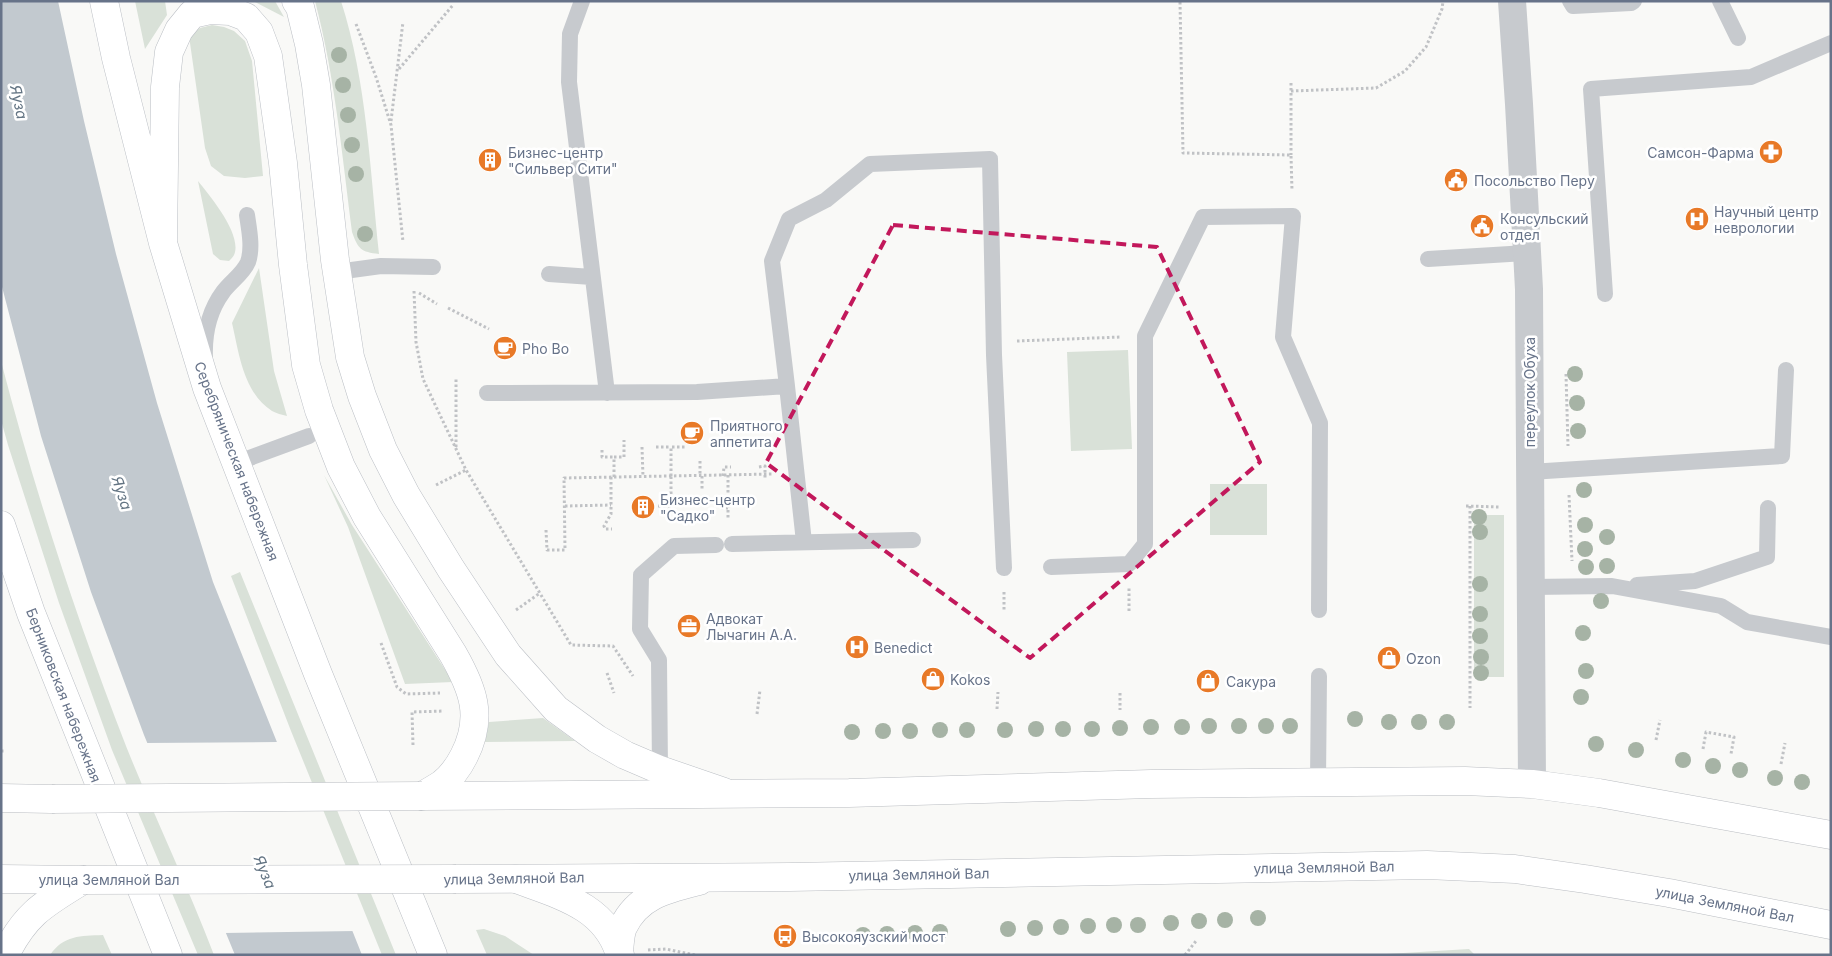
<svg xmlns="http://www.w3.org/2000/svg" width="1832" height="956" viewBox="0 0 1832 956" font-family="Inter,sans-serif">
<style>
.green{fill:#d9e1d8}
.water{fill:#c2c9cf}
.pier{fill:#f9f9f7}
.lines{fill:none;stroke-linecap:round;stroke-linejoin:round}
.secondary-casing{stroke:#bbbfc5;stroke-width:29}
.primary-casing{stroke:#babdc2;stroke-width:29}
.path{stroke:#c0c2c5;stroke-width:3;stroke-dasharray:2.5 2.5;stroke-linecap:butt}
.lane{stroke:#c7cace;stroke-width:16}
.street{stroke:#c7cace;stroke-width:28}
.secondary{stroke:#fff;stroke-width:28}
.primary{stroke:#fff;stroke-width:28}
.primary-bridge-casing{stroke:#babdc2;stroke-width:29;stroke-linecap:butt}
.primary-bridge{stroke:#fff;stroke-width:28}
.tree{fill:#a6b3a5}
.marked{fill:none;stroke:#c2185b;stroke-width:4;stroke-dasharray:10 6;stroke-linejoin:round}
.labels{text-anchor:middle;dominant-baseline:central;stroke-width:5;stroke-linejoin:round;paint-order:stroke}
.poi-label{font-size:14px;fill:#677389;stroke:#fff;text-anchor:start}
.street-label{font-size:14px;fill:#677389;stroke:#fff}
.water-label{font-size:15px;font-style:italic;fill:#637483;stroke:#fff}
</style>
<rect width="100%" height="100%" fill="#f9f9f7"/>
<path class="green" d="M135,1h30l2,14 -22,34z
M253,1h22l9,16z
M315,1h26c26,81 29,169 38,253 -18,-2 -21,-5 -27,-22 -10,-77 -17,-155 -37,-231z
M212,25l12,2 10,4 11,10 7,20 11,115 -18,2 -21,-2 -13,-10 -6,-18 -16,-112 11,-8z
M198,181c12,15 45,54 36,74 -1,2 -3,4 -5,6l-9,-1 -7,-6z
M259,268l15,103 13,45c-5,-1 -11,-3 -15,-5 -29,-19 -33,-58 -40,-88z
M1128,350l4,99 -61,2 -4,-99z
M1,361c34,131 76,259 125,385 28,70 61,138 88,209h-16l-86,-205 -53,-147 -51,-158 -7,-25z
M324,475l28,50 101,157 -48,2 -57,-157z
M1210,484h57v51h-57z
M1474,515h30v162h-30z
M240,572l156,383h-14l-91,-224 -60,-155z
M543,718l32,23 -90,1 4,-20z
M484,929l21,7 29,19h-47l-11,-25z
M103,935l9,20h-62c14,-20 30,-19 53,-20z
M1469,949l6,6h-105z"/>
<path class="water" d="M1,1h57l26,120 32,133 41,149 56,179 149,373h-127l-91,-220 -53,-143 -50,-156 -40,-153z"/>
<path class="pier" d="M278,742l77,189 -131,2 -79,-190z"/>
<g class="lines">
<g class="secondary-casing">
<path id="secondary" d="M104,1l12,57 47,185 44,145 111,286 115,281
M296,1l4,6 9,37 7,41 19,175 15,97 12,39 21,54 23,45 45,74 57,86 48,54 41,30 28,16 35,15 64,22
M163,243l2,-156 4,-35 10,-22 13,-16 18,-4 20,1 16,6 13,15 9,24 15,107 10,102 13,100 13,45 22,57 26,50 86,137c20,35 31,63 11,102 -5,10 -13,21 -22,28 -6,4 -13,8 -20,12
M1,525l30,88 137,342
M516,879c43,16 90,27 104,76
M619,951c1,-8 1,-17 4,-24 15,-32 44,-38 76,-46
M5,955c21,-42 39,-51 78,-75"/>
</g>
<g class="primary-casing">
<path id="primary" d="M422,796l427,-3 302,-9 314,-3 67,3 67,9 232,42
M1,798l51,1
M1,879l82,1
M456,879l334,-2 637,-12 88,4 70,10 84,14 162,32"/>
</g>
<path class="path" d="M1180,2l3,151 108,2 1,36
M356,24l20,53 15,48 12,117
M399,69l54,-64
M1291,83v72
M1291,91l85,-3 29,-17 21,-24 16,-38 1,-8
M391,121l12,-99
M414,291l2,51 7,37 43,91 105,175 42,1 20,30
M419,293l18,11
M448,308l41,21
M1017,341l104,-4
M1566,374l2,72
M456,447v-70
M642,447l1,30
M656,447h15
M602,450v7h12
M700,461v15
M759,467l6,-1v12
M728,475v44
M671,476v-29h15
M702,476v13
M723,476l1,-9h7
M611,477v37l-7,12 1,3h7
M614,477v-20h10v-17
M436,485l30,-15
M1569,495l3,66
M722,502v6h6
M565,506l46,-1
M658,506h13v-30
M1466,506l34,1
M1470,506v202
M546,530l1,20h18l-1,-72 209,-4
M1004,592v19
M516,610l24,-17
M1129,611v-24
M381,643l16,44 9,7 34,-1
M607,673l7,20
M1120,693v17
M997,709l1,-17
M757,714l3,-24
M1656,740l4,-20
M413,745l-1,-33 32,-1
M1703,749l3,-17 28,5 -3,17
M1,751h5
M1781,764l4,-21
M648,950l18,-1 29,6
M1185,955l11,-14"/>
<path class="lane" d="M582,1l-12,33 -1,48 38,311
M1570,1l3,5 58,-3 3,-2
M1720,1l18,37
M1428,259l99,-6
M337,272l44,-6 52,1
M549,274l43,3
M1605,294l-14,-205 160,-12 80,-34
M205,358c-1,-24 4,-47 18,-66 8,-11 20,-18 25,-30 5,-14 1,-33 -1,-47
M787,386l17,156
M487,393l210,-1 90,-6 -15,-125 17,-42 37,-19 44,-36 120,-5 4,196 10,213
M236,463l73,-27
M1530,472l252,-16 4,-86
M732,544l181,-4
M1051,567l78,-3 16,-20v-208l58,-119 90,-1 -10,121 37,86 -1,187
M1637,585l58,-4 72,-24 1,-49
M1531,587l81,-1 109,20 26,16 84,15
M660,770l-1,-110 -19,-31 1,-54 33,-29 42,-1
M1318,781l1,-105"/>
<path class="street" d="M1512,1l7,103 10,185 3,495"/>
<use href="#secondary" class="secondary"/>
<use href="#primary" class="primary"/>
<g class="primary-bridge-casing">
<path id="primary-bridge" d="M52,799l370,-3
M83,880l373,-1"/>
</g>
<use href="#primary-bridge" class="primary-bridge"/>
</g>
<g class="tree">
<circle cx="339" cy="55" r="8"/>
<circle cx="343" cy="85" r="8"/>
<circle cx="348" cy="115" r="8"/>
<circle cx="352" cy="145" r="8"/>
<circle cx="356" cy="174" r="8"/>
<circle cx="365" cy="234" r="8"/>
<circle cx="1575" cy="374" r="8"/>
<circle cx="1577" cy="403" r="8"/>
<circle cx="1578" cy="431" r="8"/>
<circle cx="1584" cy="490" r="8"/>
<circle cx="1479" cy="517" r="8"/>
<circle cx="1585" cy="525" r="8"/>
<circle cx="1480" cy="532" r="8"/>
<circle cx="1607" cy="537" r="8"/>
<circle cx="1585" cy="549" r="8"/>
<circle cx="1607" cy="566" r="8"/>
<circle cx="1586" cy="567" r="8"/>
<circle cx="1480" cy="584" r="8"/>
<circle cx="1601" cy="601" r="8"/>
<circle cx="1480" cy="614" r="8"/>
<circle cx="1583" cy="633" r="8"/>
<circle cx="1480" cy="636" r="8"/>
<circle cx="1481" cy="657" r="8"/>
<circle cx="1586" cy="671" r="8"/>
<circle cx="1481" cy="673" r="8"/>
<circle cx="1581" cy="697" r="8"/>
<circle cx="1355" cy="719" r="8"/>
<circle cx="1389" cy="722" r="8"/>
<circle cx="1419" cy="722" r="8"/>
<circle cx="1447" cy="722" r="8"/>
<circle cx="1209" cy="726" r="8"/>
<circle cx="1239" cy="726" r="8"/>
<circle cx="1266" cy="726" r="8"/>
<circle cx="1290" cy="726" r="8"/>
<circle cx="1151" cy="727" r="8"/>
<circle cx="1182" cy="727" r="8"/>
<circle cx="1120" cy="728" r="8"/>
<circle cx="1036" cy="729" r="8"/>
<circle cx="1063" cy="729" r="8"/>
<circle cx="1092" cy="729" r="8"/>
<circle cx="940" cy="730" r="8"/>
<circle cx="967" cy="730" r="8"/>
<circle cx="1005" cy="730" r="8"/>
<circle cx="883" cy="731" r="8"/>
<circle cx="910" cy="731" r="8"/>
<circle cx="852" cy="732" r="8"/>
<circle cx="1596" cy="744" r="8"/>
<circle cx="1636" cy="750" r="8"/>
<circle cx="1683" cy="760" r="8"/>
<circle cx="1713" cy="766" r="8"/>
<circle cx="1740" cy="770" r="8"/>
<circle cx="1775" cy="778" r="8"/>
<circle cx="1802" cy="782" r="8"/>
<circle cx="1258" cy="918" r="8"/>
<circle cx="1225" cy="920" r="8"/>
<circle cx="1199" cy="921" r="8"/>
<circle cx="1171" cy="923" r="8"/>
<circle cx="1114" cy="925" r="8"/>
<circle cx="1138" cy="925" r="8"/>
<circle cx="1088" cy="926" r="8"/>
<circle cx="1061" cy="927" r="8"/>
<circle cx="1035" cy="928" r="8"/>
<circle cx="1008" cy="929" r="8"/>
<circle cx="940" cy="932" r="8"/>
<circle cx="915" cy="933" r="8"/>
<circle cx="887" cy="934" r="8"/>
<circle cx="863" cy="935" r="8"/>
</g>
<path class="marked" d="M893,225l264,22 103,215 -230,196 -264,-195z"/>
<defs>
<g id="pharmacy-disc" transform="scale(1.25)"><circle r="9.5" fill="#e87927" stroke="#fff"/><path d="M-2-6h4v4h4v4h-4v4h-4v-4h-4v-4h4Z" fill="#fff"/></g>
<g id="building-disc" transform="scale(1.25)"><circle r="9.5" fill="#e87927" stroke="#fff"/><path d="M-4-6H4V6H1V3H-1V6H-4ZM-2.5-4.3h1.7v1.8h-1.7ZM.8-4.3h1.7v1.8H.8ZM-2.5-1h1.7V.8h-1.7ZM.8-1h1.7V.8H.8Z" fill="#fff"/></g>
<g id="civic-disc" transform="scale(1.25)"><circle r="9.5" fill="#e87927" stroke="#fff"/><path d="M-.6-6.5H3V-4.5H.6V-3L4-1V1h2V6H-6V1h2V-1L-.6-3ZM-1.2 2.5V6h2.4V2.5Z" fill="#fff"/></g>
<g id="hospital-disc" transform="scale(1.25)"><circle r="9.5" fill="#e87927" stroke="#fff"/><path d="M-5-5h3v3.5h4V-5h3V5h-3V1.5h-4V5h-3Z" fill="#fff"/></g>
<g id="cafe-disc" transform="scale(1.25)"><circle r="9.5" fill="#e87927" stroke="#fff"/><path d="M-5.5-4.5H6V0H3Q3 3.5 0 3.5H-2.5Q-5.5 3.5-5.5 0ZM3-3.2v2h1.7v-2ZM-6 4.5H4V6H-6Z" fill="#fff"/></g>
<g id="office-disc" transform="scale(1.25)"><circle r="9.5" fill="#e87927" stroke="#fff"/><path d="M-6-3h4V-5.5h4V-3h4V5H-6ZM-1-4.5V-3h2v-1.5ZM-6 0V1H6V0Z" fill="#fff"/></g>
<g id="shop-disc" transform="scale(1.25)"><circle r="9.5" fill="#e87927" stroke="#fff"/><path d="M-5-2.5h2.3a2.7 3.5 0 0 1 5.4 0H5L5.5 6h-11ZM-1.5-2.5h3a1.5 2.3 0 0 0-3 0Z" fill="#fff"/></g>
<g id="bus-disc" transform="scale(1.25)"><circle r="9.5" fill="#e87927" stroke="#fff"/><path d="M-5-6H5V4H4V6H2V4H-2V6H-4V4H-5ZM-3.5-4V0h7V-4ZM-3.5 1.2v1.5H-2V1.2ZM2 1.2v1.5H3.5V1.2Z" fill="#fff"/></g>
</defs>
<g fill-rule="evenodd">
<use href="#pharmacy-disc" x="1771" y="152"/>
<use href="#building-disc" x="490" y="160"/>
<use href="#civic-disc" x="1456" y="180"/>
<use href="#hospital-disc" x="1697" y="219"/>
<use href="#civic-disc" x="1482" y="226"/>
<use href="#cafe-disc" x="505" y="348"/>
<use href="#cafe-disc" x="692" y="433"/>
<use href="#building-disc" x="643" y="507"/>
<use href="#office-disc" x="689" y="626"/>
<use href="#hospital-disc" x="857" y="647"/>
<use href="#shop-disc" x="1389" y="658"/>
<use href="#shop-disc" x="933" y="679"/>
<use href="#shop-disc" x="1208" y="681"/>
<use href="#bus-disc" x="785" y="936"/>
</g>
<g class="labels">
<g class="poi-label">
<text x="508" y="152">Бизнес-центр<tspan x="508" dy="16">"Сильвер Сити"</tspan></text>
<text x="1754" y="152" text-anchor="end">Самсон-Фарма</text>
<text x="1474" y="180">Посольство Перу</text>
<text x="1714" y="211">Научный центр<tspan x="1714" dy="16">неврологии</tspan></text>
<text x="1500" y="218">Консульский<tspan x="1500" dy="16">отдел</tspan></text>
<text x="522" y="348">Pho Bo</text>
<text x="710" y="425">Приятного<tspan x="710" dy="16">аппетита</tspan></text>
<text x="660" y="499">Бизнес-центр<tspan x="660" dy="16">"Садко"</tspan></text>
<text x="706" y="618">Адвокат<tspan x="706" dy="16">Лычагин А.А.</tspan></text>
<text x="874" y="647">Benedict</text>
<text x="1406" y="658">Ozon</text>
<text x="950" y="679">Kokos</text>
<text x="1226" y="681">Сакура</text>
<text x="802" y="936">Высокояузский мост</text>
</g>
<g class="street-label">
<text transform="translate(1529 392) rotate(-90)">переулок Обуха</text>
<text transform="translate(237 461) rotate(69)">Серебряническая набережная</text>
<text transform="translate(64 695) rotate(69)">Берниковская набережная</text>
<text transform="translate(1324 867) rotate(-1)">улица Земляной Вал</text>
<text transform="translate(919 874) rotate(-1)">улица Земляной Вал</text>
<text transform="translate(514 878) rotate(-1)">улица Земляной Вал</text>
<text x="109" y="879">улица Земляной Вал</text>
<text transform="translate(1725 904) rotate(11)">улица Земляной Вал</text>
</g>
<g class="water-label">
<text transform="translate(19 102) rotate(78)">Яуза</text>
<text transform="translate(122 493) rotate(72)">Яуза</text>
<text transform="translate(265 872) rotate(68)">Яуза</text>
</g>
</g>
<rect width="1832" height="956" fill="none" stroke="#677389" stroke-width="5"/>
</svg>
